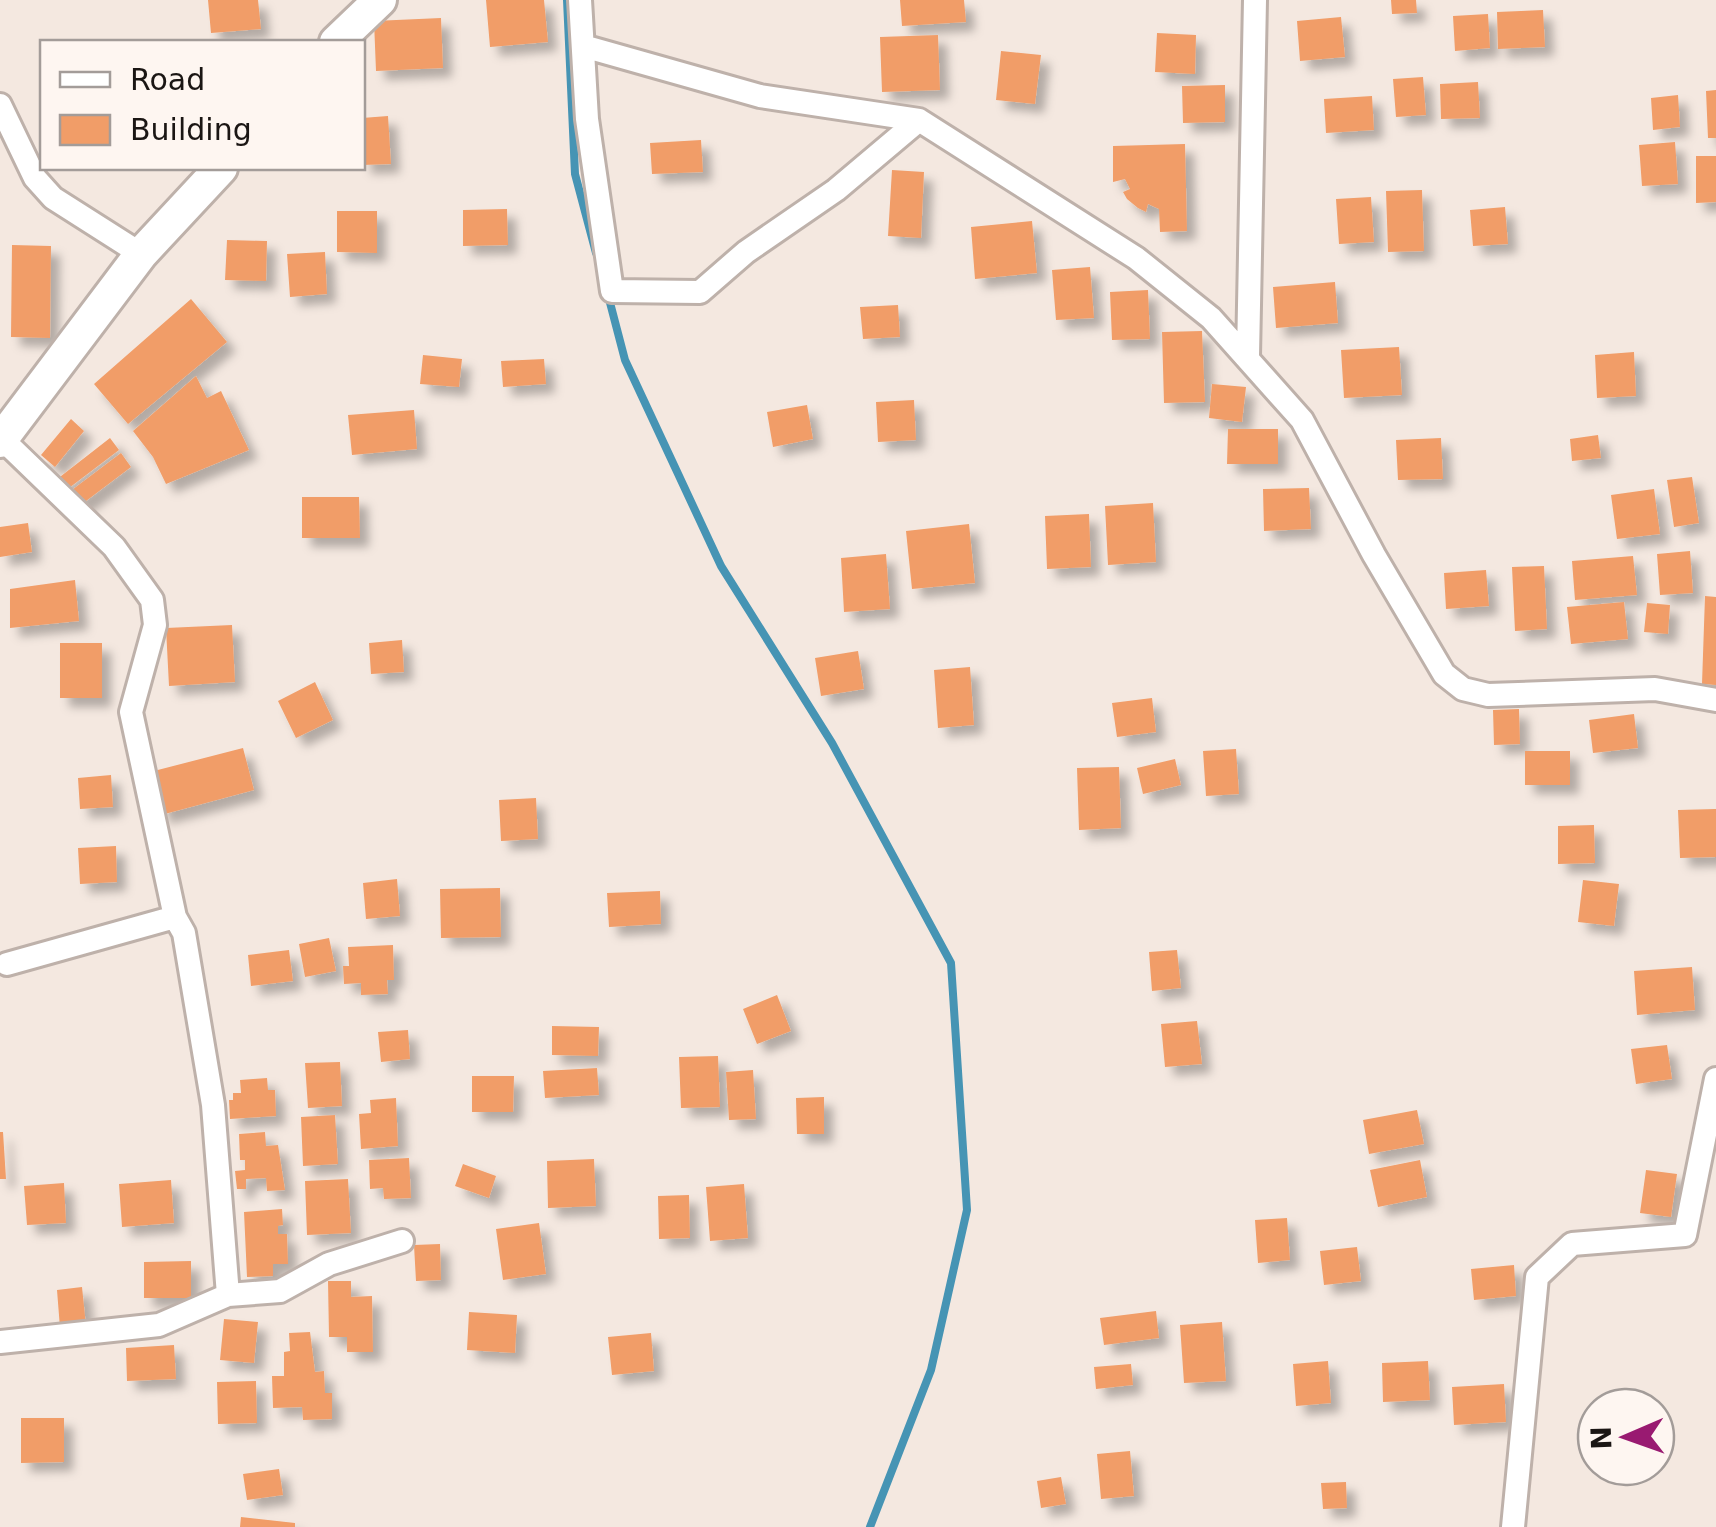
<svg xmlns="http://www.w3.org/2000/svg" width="1716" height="1527" viewBox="0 0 1716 1527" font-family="'DejaVu Sans',sans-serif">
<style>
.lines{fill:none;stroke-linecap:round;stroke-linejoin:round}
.stream{stroke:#4694b4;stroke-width:8}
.building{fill:#f19d68;filter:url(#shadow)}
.minor-casing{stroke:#beb1aa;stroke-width:28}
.secondary-casing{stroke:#beb1aa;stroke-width:38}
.minor{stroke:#fff;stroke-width:22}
.secondary{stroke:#fff;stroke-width:32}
</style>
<defs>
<filter id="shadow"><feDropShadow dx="9" dy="9" stdDeviation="5" flood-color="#0004"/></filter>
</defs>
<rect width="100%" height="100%" fill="#f4e8e0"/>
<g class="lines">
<path class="stream" d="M567,0l8,174 21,79
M608,295l17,65 96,206 111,177 119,220 16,247 -36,160 -61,157"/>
</g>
<path class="building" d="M208,0h50l3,29 -50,4z
M486,0h58l4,42 -58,5z
M900,0h64l2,22 -64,4z
M1391,0h25l1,13 -25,1z
M1543,10l2,37 -47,2 -1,-37z
M1488,14l2,34 -35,3 -2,-35z
M1341,17l4,40 -45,4 -3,-40z
M441,18l2,50 -67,3 -2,-50z
M1157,33l39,2 -1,39 -40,-2z
M938,35l2,55 -58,2 -2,-55z
M1001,51l40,4 -6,49 -39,-4z
M1423,77l3,38 -30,2 -3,-38z
M1478,82l2,36 -39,1 -1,-35z
M1225,85v37l-42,1 -1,-37z
M1716,90v48h-8l-2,-47z
M1678,95l2,32 -27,3 -2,-32z
M1372,96l2,34 -48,3 -2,-34z
M388,116l3,48 -29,1v-47z
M701,140l2,32 -51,2 -2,-31z
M1675,142l3,42 -36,2 -3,-41z
M1185,144l2,87 -27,1 -1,-23 -11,-5 -2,8 -8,-4 -11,-9 -4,-7 7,-3 -5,-10 -12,3v-36z
M1696,156h20v46l-20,1z
M892,170l32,2 -3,66 -33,-2z
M1422,190l2,61 -36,1 -2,-61z
M1371,197l3,45 -35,2 -3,-45z
M1505,207l3,37 -35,2 -3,-36z
M507,209l1,36 -45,1v-36z
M337,211h40v42l-40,-1z
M1032,221l5,52 -62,6 -4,-52z
M227,240l40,1 -1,40 -41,-1z
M12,245l39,1 -1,92 -39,-1z
M325,252l2,42 -37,3 -3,-43z
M1090,267l4,51 -38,2 -4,-50z
M1335,282l3,41 -62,5 -3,-41z
M1148,290l2,49 -38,1 -2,-48z
M191,299l36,43 -99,82 -34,-40z
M898,305l2,32 -37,2 -3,-32z
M1202,331l3,71 -41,1 -2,-71z
M1399,347l3,48 -58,3 -3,-48z
M1634,352l2,44 -39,2 -2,-43z
M423,355l39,4 -3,28 -39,-3z
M544,359l2,25 -43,3 -2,-26z
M196,376l11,22 14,-7 28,59 -83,34 -13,-27 -20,-26z
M1212,384l34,3 -4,35 -33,-4z
M914,400l2,40 -38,2 -2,-40z
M807,405l6,34 -40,8 -6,-35z
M414,410l3,39 -65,6 -4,-40z
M71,419l13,12 -29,36 -14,-12z
M1228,429h50v35h-51z
M1598,435l3,23 -29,3 -2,-22z
M110,438l9,12 -54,41 -9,-11z
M1441,438l2,41 -45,1 -2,-40z
M121,453l10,14 -53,40 -10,-14z
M1692,477l7,46 -25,4 -7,-47z
M1309,488l2,41 -47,2 -1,-42z
M1654,489l6,45 -43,5 -6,-44z
M302,497h57l1,41h-58z
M1153,503l3,59 -48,3 -3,-59z
M1089,514l2,53 -44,2 -2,-53z
M28,523l4,29 -32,5v-30z
M969,524l6,59 -63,6 -6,-58z
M1690,551l3,42 -33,2 -3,-41z
M886,554l4,55 -46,3 -3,-54z
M1633,556l4,39 -62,5 -3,-39z
M1544,566l3,63 -32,2 -3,-64z
M1486,570l3,36 -43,3 -2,-36z
M75,580l4,41 -69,7v-39z
M1705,596l11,1v88l-14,-1z
M1624,602l4,37 -57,5 -4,-37z
M1647,603l23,2 -2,29 -24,-2z
M232,625l3,57 -66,4 -3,-58z
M402,640l2,32 -33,2 -2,-31z
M60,643h42v55h-42z
M858,651l6,38 -43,7 -6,-38z
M970,667l4,58 -36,3 -4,-58z
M315,682l18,38 -37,18 -18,-37z
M1152,698l4,34 -39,5 -5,-34z
M1519,709l1,35 -26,1 -1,-35z
M1634,714l4,34 -45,5 -4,-33z
M243,748l11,42 -93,25 -11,-43z
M1236,749l3,45 -33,2 -3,-45z
M1525,751h45v34h-45z
M1175,759l6,26 -38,9 -6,-26z
M1119,767l2,61 -42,2 -2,-62z
M111,775l2,32 -33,2 -2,-31z
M536,798l2,41 -37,2 -2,-41z
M1716,809v48l-36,1 -2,-48z
M1594,825l1,38 -37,1v-38z
M116,846l1,36 -37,2 -2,-36z
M397,879l3,37 -34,3 -3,-36z
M1583,880l36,4 -5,42 -36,-4z
M500,888l1,49 -60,1 -1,-49z
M660,891l1,33 -52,3 -2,-34z
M329,938l7,33 -31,6 -6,-33z
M393,945l1,35h-7l1,14 -27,1v-12l-17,1 -1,-18h6l-1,-19z
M289,950l4,31 -42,5 -3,-31z
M1177,950l4,38 -29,3 -3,-39z
M1692,967l3,43 -58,5 -3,-44z
M777,995l14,36 -34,13 -14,-35z
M1197,1021l5,43 -37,3 -4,-43z
M552,1026l47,1 -1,29 -46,-1z
M408,1030l2,29 -29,3 -3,-30z
M1667,1045l5,34 -36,5 -5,-35z
M718,1056l2,51 -39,1 -2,-51z
M340,1062l2,44 -34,2 -3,-45z
M597,1068l2,27 -54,3 -2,-27z
M753,1070l3,49 -27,1 -3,-48z
M472,1076h42l-1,36h-41z
M267,1078l1,12h7l1,26 -46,3 -1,-19h4v-7h8l-1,-13z
M824,1097v37h-27l-1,-36z
M396,1098l2,48 -37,3 -2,-35 12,-1 -1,-13z
M1417,1110l7,34 -55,10 -6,-34z
M335,1115l3,49 -35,2 -2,-49z
M0,1132h3l3,47h-6z
M265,1132l1,14 12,-1 7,45 -18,1 -1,-13 -20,1v10h-9l-2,-18 10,-1v-10h-5l-1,-26z
M409,1158l2,40 -27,1 -1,-11 -13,1 -1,-29z
M594,1159l2,47 -48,2 -1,-47z
M1420,1160l7,37 -49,10 -8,-37z
M463,1164l33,12 -7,22 -34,-12z
M1646,1170l31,4 -6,43 -31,-4z
M348,1179l3,54 -44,2 -2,-54z
M171,1180l3,43 -52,4 -3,-43z
M64,1183l2,40 -39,2 -3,-39z
M744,1184l4,54 -38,3 -4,-54z
M689,1195l1,43 -31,1 -1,-43z
M282,1209l1,16 -5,1v8h9l1,30h-15v12l-26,1 -3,-65z
M1287,1218l3,42 -32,3 -3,-43z
M539,1223l7,51 -43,6 -7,-51z
M440,1244l1,36 -25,1 -2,-36z
M1357,1247l4,34 -37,4 -4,-34z
M191,1261v37h-47v-36z
M1514,1265l2,31 -42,4 -3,-31z
M328,1281h23v16l21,-1 1,56h-26v-15h-18z
M82,1287l4,39 -26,2 -3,-38z
M1156,1311l3,27 -55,7 -4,-27z
M469,1312l48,3 -2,38 -48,-3z
M224,1319l34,3 -4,41 -34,-3z
M1222,1322l4,59 -42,2 -4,-58z
M310,1332l5,40 9,-1 1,22h7v26l-29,1 -1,-13 -29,1 -1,-32h12v-24l6,-1 -1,-18z
M651,1333l3,38 -42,4 -4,-38z
M174,1345l2,34 -49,2 -1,-33z
M1328,1361l3,42 -35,3 -3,-42z
M1428,1361l2,39 -47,2 -1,-39z
M1131,1364l2,21 -37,4 -2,-22z
M256,1381l1,42 -39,1 -1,-42z
M1504,1384l2,38 -52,3 -2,-38z
M21,1418h43v44l-43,1z
M1130,1451l4,45 -33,3 -4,-45z
M279,1469l4,26 -36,5 -4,-26z
M1061,1477l5,27 -25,4 -4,-27z
M1346,1482l1,26 -24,1 -2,-26z
M241,1517l54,6v4h-55z"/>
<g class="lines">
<g class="minor-casing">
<path id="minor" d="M580,0l7,119 25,172 88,1 46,-40 90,-62 83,-70 217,138 75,60 91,102 72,135 70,119 19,15 25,6 167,-6 61,11
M583,46l177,50 159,24
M0,105l35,73 18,20 88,56
M1248,356l7,-356
M2,439l112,108 38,53 3,25 -24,87 44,205 9,16 29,172 15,190
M7,964l168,-47
M0,1342l159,-17 69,-30 52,-4 49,-27 73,-23
M1513,1527l24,-250 35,-33 113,-9 31,-156"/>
</g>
<g class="secondary-casing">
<path id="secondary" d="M336,42l44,-42
M0,441l141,-187 80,-86"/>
</g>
<use href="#minor" class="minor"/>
<use href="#secondary" class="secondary"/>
</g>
<rect x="40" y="40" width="325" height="130" fill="#fef6f1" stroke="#a39c99" stroke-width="2.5"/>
<rect x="60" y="72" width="50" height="15" fill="#ffffff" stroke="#a39c99" stroke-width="2.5"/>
<text x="130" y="90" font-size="30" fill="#1b1614">Road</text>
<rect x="60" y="115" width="50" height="30" fill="#f19d68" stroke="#a39c99" stroke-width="2.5"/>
<text x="130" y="140" font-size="30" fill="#1b1614">Building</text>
<g transform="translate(1626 1437) rotate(268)"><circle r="48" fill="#fef6f1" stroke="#a39c99" stroke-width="2.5"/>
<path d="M0-8L18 38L0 25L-18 38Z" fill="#991a71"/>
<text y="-15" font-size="28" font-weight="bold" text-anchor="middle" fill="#1b1614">N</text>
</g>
</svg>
